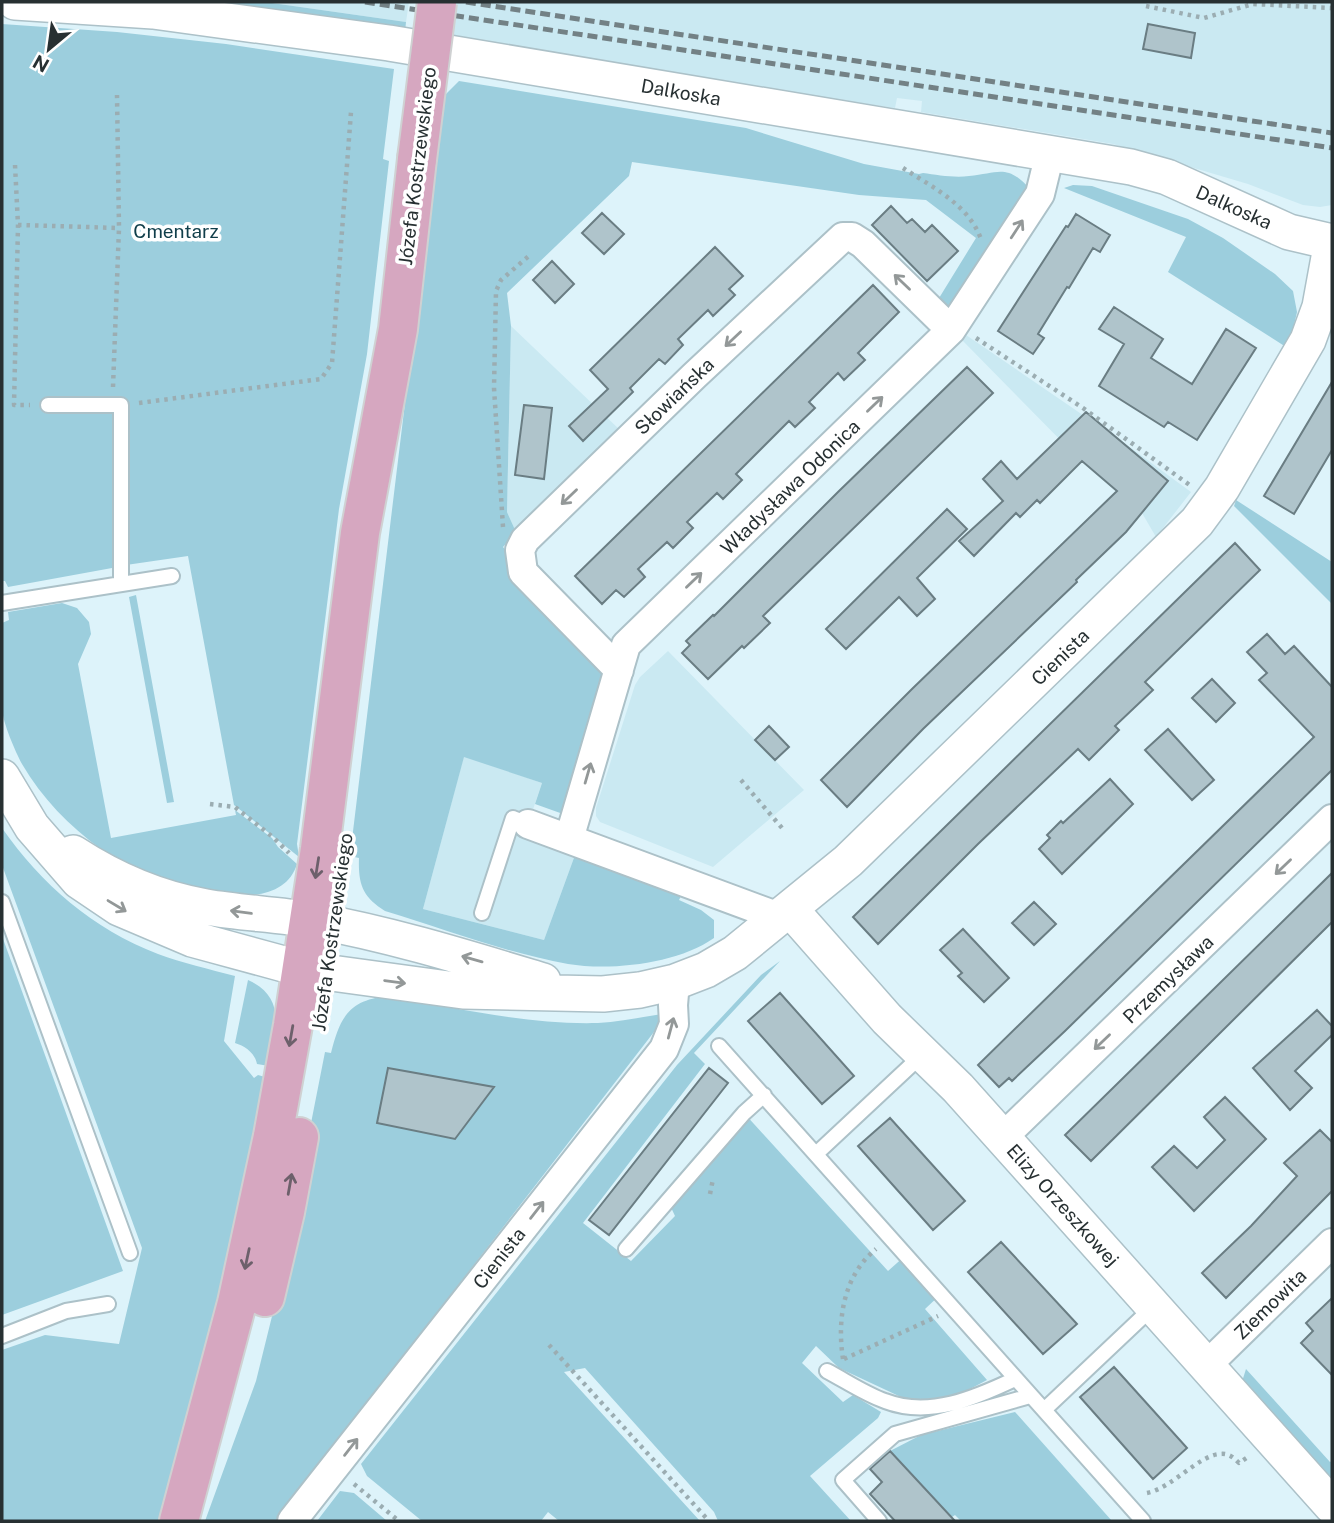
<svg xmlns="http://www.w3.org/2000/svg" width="1334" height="1523" viewBox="0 0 1334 1523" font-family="'Public Sans',sans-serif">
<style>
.built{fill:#cae9f2}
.green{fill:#9ccedd}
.building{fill:#afc4cb;stroke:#6a7d83;stroke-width:2}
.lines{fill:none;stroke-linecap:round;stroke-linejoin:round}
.service-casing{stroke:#acc1c8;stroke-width:18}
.minor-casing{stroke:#acc1c8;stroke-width:32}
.tertiary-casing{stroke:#acc1c8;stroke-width:38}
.primary-casing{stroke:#cfd1d2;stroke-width:42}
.path{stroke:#9badb2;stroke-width:4.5;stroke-dasharray:3.5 5;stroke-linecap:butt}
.service{stroke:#fff;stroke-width:14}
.minor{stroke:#fff;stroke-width:28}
.tertiary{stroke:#fff;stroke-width:35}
.primary{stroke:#d6a7c0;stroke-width:38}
.rail{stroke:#738185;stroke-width:5;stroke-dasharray:10 5;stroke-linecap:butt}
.primary-bridge-casing{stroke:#cfd1d2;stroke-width:42;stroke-linecap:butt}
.primary-bridge{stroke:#d6a7c0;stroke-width:38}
.oneway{stroke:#939898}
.oneway2{stroke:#6d606b}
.labels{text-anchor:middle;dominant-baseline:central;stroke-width:7;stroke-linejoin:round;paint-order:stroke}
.street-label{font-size:19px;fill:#273032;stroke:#fff}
.park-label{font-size:19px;fill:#103e4a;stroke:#fff}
</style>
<rect width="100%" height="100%" fill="#ddf3fa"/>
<path class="built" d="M265,2h144l-3,20z
M454,2h878v203l-12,2 -17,-2 -55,-21 -135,-40 -192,-32 1,-11 -25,-3 -2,10 -446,-66z
M511,326l110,105 -105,101 -9,-20z
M966,335l165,113 60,44 -35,45 -14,-24 -60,-51 -120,-122z
M668,651l136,139 -91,77 -113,-45 -4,-6v-8l39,-123 5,-8z
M464,756l78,27 -18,53 51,19 -31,85 -121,-31z"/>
<path class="green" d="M185,2h80l141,20 -1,10z
M2,24l115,8 109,12 168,25 -11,90 6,2 -22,193 -28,155 -42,335 2,13 -65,-52 -46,-249 -62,9 3,-142 -13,2 -4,143 -104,19 -3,-6h-3z
M459,81l287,47 118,36 55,10 4,-1c14,2 32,5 46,3 30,-3 38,-13 62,14l-71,108 -14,12 -10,-7 40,-65 -50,-38 -67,-5 -227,-33 -3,14 -122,117 4,33 -4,186 9,20 -13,15 98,121 1,10 -39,136 -28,-10 7,-21 -78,-26 -41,152 121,31 31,-85 107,39 -3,6 22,10 13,10v18c-37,26 -103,33 -146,26 -62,-11 -123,-35 -183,-53 -22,-14 -27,-26 -26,-53l-9,-2 92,-758z
M1073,185l19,1 96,33 35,19 52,36 18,17 4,21 -5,22 -6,13 -118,-75 18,-35 -122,-49z
M1236,500l96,62v42l-98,-98z
M136,595l38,207 -7,1 -38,-206z
M62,603l15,5 12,14 2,12 -13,30 33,174 125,-23 -1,-5 37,28 6,9 19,17c-20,66 -159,12 -196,-15 -32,-23 -59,-51 -79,-85 -7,-13 -19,-41 -20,-55 -2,-28 0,-58 0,-86l7,-3 -1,-8z
M2,828c39,56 91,101 156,126 24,9 51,15 77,22l-11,65 30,37 4,-3 7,2 -28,154 -79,290h-156v-171l43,-15 74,9 23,-96 -140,-383z
M2,936l121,335 -121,44z
M780,961l-86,92 11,11 -122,159 48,38 44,-45 -7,-15 76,-88 144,158 18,-16 35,39 -16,15 62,71 -34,18 -35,7 -79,-37 -23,-22 -14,17 41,39 10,-7 28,17 -3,6 -68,58 41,45h-133l-4,-9 -129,-144 -21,4 136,149h-141l-11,-9 -7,9h-119l-55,-45 -6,-12 316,-399 84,-90z
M248,980c40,18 27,52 21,86l-12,-2c-2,-11 -12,-18 -22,-21z
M388,996c69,12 140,29 210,27 21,-1 43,-6 64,-9l2,5 -388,502h-71l51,-140 21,-85 48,-244 6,1c9,-36 18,-53 57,-57z
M1246,1369l84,93 2,-1v30l-92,-103z
M1015,1412l97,109h-151l-6,-6 -3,2 -62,-66 31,-16z
M340,1491l14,2 33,28h-70z"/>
<path class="building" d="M1148,24l47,9 -4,25 -48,-9z
M891,206l16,17 5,-4 13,13 7,-7 26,26 -31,30 -55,-56z
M602,213l22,21 -20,20 -22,-21z
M1076,214l34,21 -10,17 -7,-4 -24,40 -2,-1 -29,47 6,4 -11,16 -35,-23 68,-105 2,1z
M715,247l28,29 -14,13 6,6 -22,21 -5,-6 -30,29 5,6 -18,19 -6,-5 -29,29 3,4 -50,49 -14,-15 39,-37 -18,-19z
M552,261l22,23 -19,19 -22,-23z
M873,285l26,27 -41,41 7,7 -21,20 -6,-7 -29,29 6,6 -20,19 -6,-6 -53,53 6,6 -19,19 -6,-6 -30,29 6,6 -20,20 -6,-6 -29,27 7,8 -21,20 -8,-7 -14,14 -27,-28z
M1114,307l49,32 -12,19 41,26 34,-55 30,19 -59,92 -29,-18 -4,5 -65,-41 25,-42 -25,-15z
M967,367l26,26 -230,223 7,7 -26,25 -2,-2 -34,33 -26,-26 8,-8 -4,-4 27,-26 1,1 124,-124z
M1332,382v68l-38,64 -30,-18z
M524,405l28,3 -8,71 -29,-4z
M1086,412l82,69 -42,51 -50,48 1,2 -154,147 -76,78 -26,-27 91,-91 205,-198 -35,-30 -42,42 -3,-3 -17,17 -4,-4 -42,43 -15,-15 44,-40 -20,-22 18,-18 16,18z
M947,509l20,20 -50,49 18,21 -18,17 -18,-19 -53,52 -20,-20z
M1235,543l25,27 -115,112 8,8 -38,36 4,4 -30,30 -11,-11 -100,95 -100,100 -25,-27z
M1267,634l18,20 9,-8 38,41v83l-267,261 -53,50 -3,-3 -10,9 -21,-22 336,-328 -55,-57 8,-7 -20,-21z
M1212,679l23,24 -19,19 -24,-24z
M769,726l20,21 -14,13 -20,-20z
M1168,729l46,51 -22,20 -47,-50z
M1110,779l23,25 -71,70 -23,-25 11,-11 -3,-3 14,-14 2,2z
M1332,873v49l-241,239 -26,-26z
M1034,902l22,22 -22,21 -22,-22z
M963,929l46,49 -25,24 -26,-26 4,-3 -22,-23z
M780,993l74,83 -32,28 -74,-83z
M1317,1010l15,16v9l-37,36 17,17 -22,22 -37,-42z
M388,1068l106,19 -39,52 -78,-16z
M709,1068l19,15 -119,152 -20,-15z
M1225,1097l41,42 -72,72 -42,-44 22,-21 23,22 28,-28 -21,-23z
M890,1118l75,83 -32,29 -75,-84z
M1320,1130l12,12v49l-106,107 -24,-25 49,-47 46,-50 -13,-13z
M1001,1242l76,82 -34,30 -75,-82z
M1332,1298v77l-31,-32 12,-12 -7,-8z
M1114,1367l73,81 -34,31 -73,-82z
M890,1451l65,70h-60l-25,-27 12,-12 -12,-13z"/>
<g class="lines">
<g class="service-casing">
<path id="service" d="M48,405h73v179
M2,603l170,-27
M2,902l128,351
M482,913l31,-95 15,6
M719,1046l424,475
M816,1154l106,-99
M626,1249l118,-136 20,-18
M2,1336l64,-25 42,-7
M827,1371c19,10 38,23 58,30 44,17 90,-3 130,-22
M1044,1410l109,-103
M879,1521l-36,-41 52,-46 135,-38"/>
</g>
<g class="minor-casing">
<path id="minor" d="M619,670l-96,-98 -3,-22 5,-10 169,-164 149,-139h9l11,7 88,86
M528,824l251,93
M569,839l57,-194 325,-315 89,-136 10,-41
M1003,1137l329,-318
M1207,1365l125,-122
M292,1521l372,-472 10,-25 -1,-19 2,-23"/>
</g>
<g class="tertiary-casing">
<path id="tertiary" d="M15,2l138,9 236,32 742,124 36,10 122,55 43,10
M2,777l30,50 47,54 40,27 73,31 110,30 161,22 140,3 37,-4 35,-8 31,-12 29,-17 113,-92 349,-339 25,-34 86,-148 12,-33 12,-66
M73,853c40,26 86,46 133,54 34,6 70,7 105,13 79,14 156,38 232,61
M790,909l97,110 71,69 374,418"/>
</g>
<g class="primary-casing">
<path id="primary" d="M265,1297l20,-85 14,-75
M179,1521l58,-218 36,-167 20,-111 27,-176 40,-316 38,-204 19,-170"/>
</g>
<path class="path" d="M1146,6l58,12 49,-14 79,4
M15,165l3,60 -4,180h16
M903,168c29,19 66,37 78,71
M18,225l101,3
M976,338l107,70 108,78
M113,387l6,-159 -2,-133
M139,403l182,-24 11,-16 19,-251
M503,527l-9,-139 2,-97 5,-11 29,-25
M741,780l41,48
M210,804l25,3 39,31 15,15
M710,1194l3,-15
M549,1345l160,176
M843,1359c-6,-39 0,-83 33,-110
M844,1359l94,-43
M354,1484l45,37
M1147,1493c25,-5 52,-38 73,-39 9,-1 14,4 19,9l9,-6"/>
<use href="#service" class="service"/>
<use href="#minor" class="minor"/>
<use href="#tertiary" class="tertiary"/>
<use href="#primary" class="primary"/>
<path class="rail" d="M365,2l967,146
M466,2l866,131"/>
<g class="primary-bridge-casing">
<path id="primary-bridge" d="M417,159l20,-157"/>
</g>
<use href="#primary-bridge" class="primary-bridge"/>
</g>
<defs><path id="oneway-shaft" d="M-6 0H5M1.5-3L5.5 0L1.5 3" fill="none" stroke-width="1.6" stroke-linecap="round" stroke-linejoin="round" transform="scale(1.75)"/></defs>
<g class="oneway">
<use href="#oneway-shaft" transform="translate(1017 229) rotate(-57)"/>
<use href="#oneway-shaft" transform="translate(902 282) rotate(-136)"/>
<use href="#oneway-shaft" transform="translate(733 339) rotate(137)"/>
<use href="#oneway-shaft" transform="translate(875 404) rotate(-44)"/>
<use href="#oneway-shaft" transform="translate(569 497) rotate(136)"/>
<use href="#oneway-shaft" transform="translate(694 580) rotate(-44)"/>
<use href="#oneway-shaft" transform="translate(588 773) rotate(-74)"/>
<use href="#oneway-shaft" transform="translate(1283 867) rotate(136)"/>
<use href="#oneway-shaft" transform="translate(117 906) rotate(31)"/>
<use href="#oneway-shaft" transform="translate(241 912) rotate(-172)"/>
<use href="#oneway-shaft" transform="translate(472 959) rotate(-164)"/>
<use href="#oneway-shaft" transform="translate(395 982) rotate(8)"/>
<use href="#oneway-shaft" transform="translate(671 1028) rotate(-75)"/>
<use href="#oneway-shaft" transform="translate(1102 1042) rotate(136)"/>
<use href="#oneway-shaft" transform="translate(537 1210) rotate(-52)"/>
<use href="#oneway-shaft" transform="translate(351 1447) rotate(-52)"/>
</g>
<g class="oneway2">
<use href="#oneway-shaft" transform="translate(317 868) rotate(99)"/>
<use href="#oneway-shaft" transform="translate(291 1036) rotate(100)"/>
<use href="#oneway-shaft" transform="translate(290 1184) rotate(-80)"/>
<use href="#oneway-shaft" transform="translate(247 1259) rotate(102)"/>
</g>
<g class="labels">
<g class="street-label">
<text transform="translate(681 92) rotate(10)">Dalkoska</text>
<text transform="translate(417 166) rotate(-83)">Józefa Kostrzewskiego</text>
<text transform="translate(1234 207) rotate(24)">Dalkoska</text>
<text transform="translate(674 396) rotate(-44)">Słowiańska</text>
<text transform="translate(790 487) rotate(-44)">Władysława Odonica</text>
<text transform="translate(1060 657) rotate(-44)">Cienista</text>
<text transform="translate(332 932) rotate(-82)">Józefa Kostrzewskiego</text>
<text transform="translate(1168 979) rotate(-44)">Przemysława</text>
<text transform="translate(1063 1205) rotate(48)">Elizy Orzeszkowej</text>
<text transform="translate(499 1258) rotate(-52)">Cienista</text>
<text transform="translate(1270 1304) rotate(-44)">Ziemowita</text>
</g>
<g class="park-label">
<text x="176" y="231">Cmentarz</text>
</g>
</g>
<rect width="1334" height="1523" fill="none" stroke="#273032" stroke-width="7"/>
<g transform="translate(49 49) rotate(209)" stroke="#ffffff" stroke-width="5" paint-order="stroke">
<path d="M0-5L12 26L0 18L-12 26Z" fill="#273032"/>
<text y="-10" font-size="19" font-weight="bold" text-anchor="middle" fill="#273032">N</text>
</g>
</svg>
